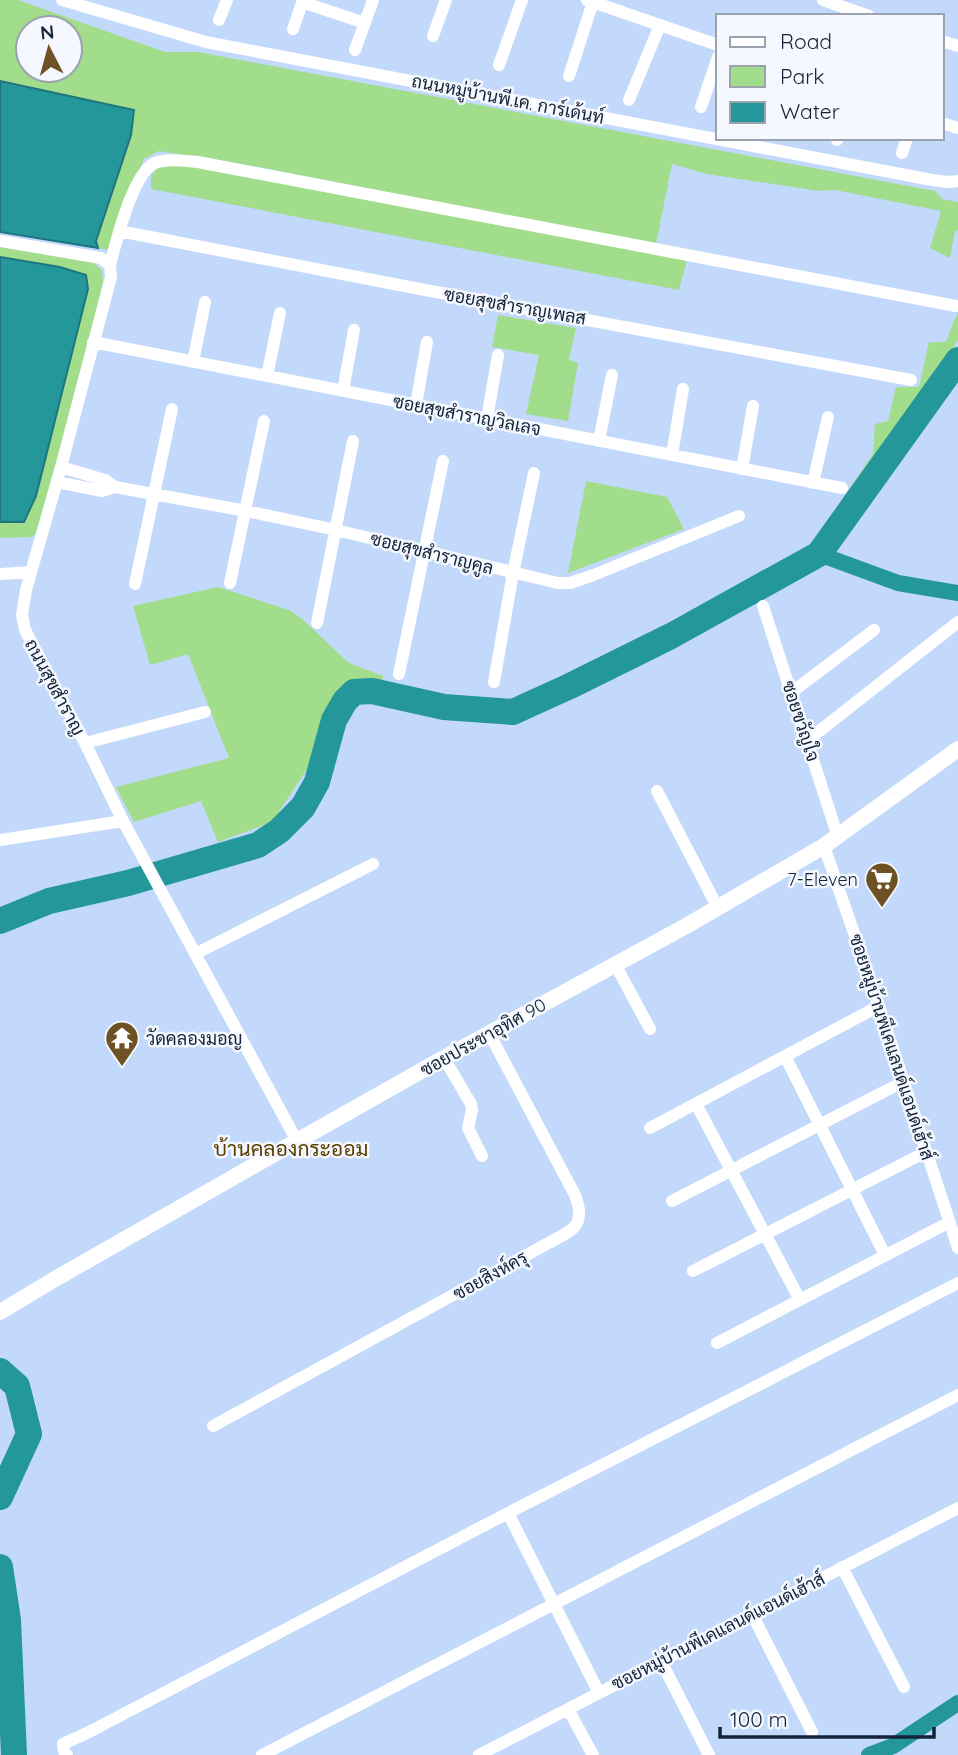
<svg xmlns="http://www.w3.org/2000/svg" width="958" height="1755" viewBox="0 0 958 1755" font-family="Quicksand,Sarabun,sans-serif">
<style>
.green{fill:#a1dd8b;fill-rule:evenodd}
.water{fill:#24979a;stroke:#20747d;stroke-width:2}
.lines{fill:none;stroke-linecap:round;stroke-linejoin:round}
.canal{stroke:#24979a;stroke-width:16}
.river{stroke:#24979a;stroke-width:26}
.minor{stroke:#fff;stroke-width:12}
.tertiary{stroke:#fff;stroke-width:16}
.labels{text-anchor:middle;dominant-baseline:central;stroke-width:5;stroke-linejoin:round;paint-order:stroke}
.street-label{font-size:18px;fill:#152338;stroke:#f5f9ff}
.poi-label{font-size:18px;fill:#152338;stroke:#f5f9ff;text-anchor:end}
.quarter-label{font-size:21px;fill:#5b3d00;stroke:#f5f9ff}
</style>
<rect width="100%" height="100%" fill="#c2d9fb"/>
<path class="green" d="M0,0h18l147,52h33l737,139 7,8 16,3v28l-3,1 -5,27 -20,-10 11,-37 -106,-21 -16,1 -112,-17 -35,-10 -16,80 -403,-78 -94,-15 -15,8 -35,91 -11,-2 -2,-7 35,-106 3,-24 -134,-30zM28,28h42v42h-42z
M172,165l20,1 495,94 -8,30 -528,-101v-14l7,-7z
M0,247l90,13 12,10 1,12 -17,72 -49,179 -6,4 -31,1v-16l24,-1 36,-254 -60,-10z
M958,313v27l-22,37 -114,152 51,-75 2,-30 13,-3 8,-34h23l10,-45h17l7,-19z
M498,315l78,13 -7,32 9,3 -10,58 -42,-7 13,-59 -47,-8z
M586,481l81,16 17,32 -116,44z
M218,587l71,23 12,8 48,45 34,13 -1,8h-23l-14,4 -10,10 -16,29 -8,36 -39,59 -54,20 -17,-41 -67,21 -18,-35 113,-29 -41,-104 -38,11 -17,-59z"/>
<path class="water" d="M0,81l134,29 -3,25 -35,106 2,7 -98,-16z
M0,257l60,10 26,8 2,14 -52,207 -12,26h-24z"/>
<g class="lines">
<path class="canal" d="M819,554l79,29 60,10
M869,1755l24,-9 65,-43"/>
<path class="river" d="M0,921l49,-20 79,-18 130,-38 21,-14 24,-24 14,-25 17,-62 11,-19 9,-9 18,-1 72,16 69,5 57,-26 101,-50 148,-82 139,-194
M0,1371l17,15 12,48 -29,63
M0,1567l8,53 6,135"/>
<path class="minor" d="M62,0l144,42 726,138 16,2 10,-1
M587,0l131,45
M823,0l46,16
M302,2l63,21
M219,20l8,-20
M293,29l10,-29
M433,36l13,-36
M942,41l16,5
M355,50l18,-50
M499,65l23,-65
M569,76l24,-74
M629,100l31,-75
M701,107l17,-50
M942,123l16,5
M837,140v-2
M902,153l5,-15
M119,231l301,58 491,91
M0,241l101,17 9,7 1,12 -50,190 -35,123 -4,25 3,15 60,113 38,78 174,320
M110,265c6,-23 23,-93 45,-102 13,-5 29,-2 43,-1l758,144
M93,342l749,146
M193,362l12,-60
M267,376l13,-63
M343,391l11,-61
M416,405l11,-63
M487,419l11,-64
M599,441l13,-66
M672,455l11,-66
M742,469l11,-63
M57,482l45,9 13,-4 -10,-7 -44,-13
M813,483l15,-66
M115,487l131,24 90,19 222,53h12l21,-7 148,-60
M0,574l31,-2
M230,583l34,-162
M135,584l37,-175
M763,606l75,231
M317,623l36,-182
M399,674l44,-213
M494,682l19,-109 21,-100
M792,692l82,-62
M808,740l150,-118
M85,743l120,-31
M657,791l61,117
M0,840l123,-19
M824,846l55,160 79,242
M195,954l178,-90
M615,964l35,65
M785,1056l100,199
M444,1058l27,46 1,6 -4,18 14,28
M696,1104l104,196
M650,1128l229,-122
M672,1201l221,-114
M693,1271l225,-115
M717,1343l225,-117
M213,1426l330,-180c26,-15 45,-17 32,-51l-86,-162
M508,1513l91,180
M842,1567l62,120
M752,1614l60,118
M661,1661l48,94
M568,1709l25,46
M67,1755l-3,-4 -1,-7 26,-12 419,-219 450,-230
M262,1755l696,-360
M479,1755l479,-247"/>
<path class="tertiary" d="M0,1312l55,-33 242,-138 147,-83 242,-132 138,-80 134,-97"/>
</g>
<defs>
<g id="supermarket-pin" transform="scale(1.75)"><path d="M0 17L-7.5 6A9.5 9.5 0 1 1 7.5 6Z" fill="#6e5225" stroke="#f5f9ff"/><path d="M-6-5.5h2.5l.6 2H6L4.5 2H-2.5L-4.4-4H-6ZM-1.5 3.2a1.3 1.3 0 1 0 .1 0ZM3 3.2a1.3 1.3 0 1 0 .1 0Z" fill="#fff"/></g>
<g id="temple-pin" transform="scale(1.75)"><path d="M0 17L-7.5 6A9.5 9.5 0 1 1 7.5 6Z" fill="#6e5225" stroke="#f5f9ff"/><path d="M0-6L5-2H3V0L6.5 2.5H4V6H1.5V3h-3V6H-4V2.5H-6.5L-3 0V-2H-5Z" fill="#fff"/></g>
</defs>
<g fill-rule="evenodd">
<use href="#supermarket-pin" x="882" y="879"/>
<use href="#temple-pin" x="122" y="1038"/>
</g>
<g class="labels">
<g class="street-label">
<text transform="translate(508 99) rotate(11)">ถนนหมู่บ้านพี.เค. การ์เด้นท์</text>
<text transform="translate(515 306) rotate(10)">ซอยสุขสำราญเพลส</text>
<text transform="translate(467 415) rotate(11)">ซอยสุขสำราญวิลเลจ</text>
<text transform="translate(432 553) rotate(14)">ซอยสุขสำราญคูล</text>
<text transform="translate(55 687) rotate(62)">ถนนสุขสำราญ</text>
<text transform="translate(801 721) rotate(72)">ซอยขวัญใจ</text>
<text transform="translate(483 1037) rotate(-29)">ซอยประชาอุทิศ 90</text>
<text transform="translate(892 1047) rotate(72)">ซอยหมู่บ้านพีเคแลนด์แอนด์เฮ้าส์</text>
<text transform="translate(490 1275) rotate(-29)">ซอยสิงห์ครุ</text>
<text transform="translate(718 1631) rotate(-27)">ซอยหมู่บ้านพีเคแลนด์แอนด์เฮ้าส์</text>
</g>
<g class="poi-label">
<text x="858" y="879">7-Eleven</text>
<text x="146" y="1038" text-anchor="start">วัดคลองมอญ</text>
</g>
<g class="quarter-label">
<text x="291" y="1148">บ้านคลองกระออม</text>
</g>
</g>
<rect x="716" y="14" width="228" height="126" fill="#f5f9ff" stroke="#9ba3af" stroke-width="2"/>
<rect x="730" y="37" width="35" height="10" fill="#ffffff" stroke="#9ba3af" stroke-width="2"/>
<text x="780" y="49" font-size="21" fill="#152338">Road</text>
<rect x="730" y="66" width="35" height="21" fill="#a1dd8b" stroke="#9ba3af" stroke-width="2"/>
<text x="780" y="84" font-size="21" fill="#152338">Park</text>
<rect x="730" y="102" width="35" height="21" fill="#24979a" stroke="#9ba3af" stroke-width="2"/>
<text x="780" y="119" font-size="21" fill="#152338">Water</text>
<g transform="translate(49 49) rotate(354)"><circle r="33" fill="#f5f9ff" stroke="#9ba3af" stroke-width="2"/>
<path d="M0-5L12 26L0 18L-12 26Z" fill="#6e5225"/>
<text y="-10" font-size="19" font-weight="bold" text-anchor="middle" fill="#152338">N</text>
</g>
<path d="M720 1727v10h214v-10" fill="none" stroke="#152338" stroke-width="3.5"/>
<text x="730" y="1727" font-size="21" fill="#152338" stroke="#f5f9ff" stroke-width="5" paint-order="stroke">100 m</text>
</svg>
